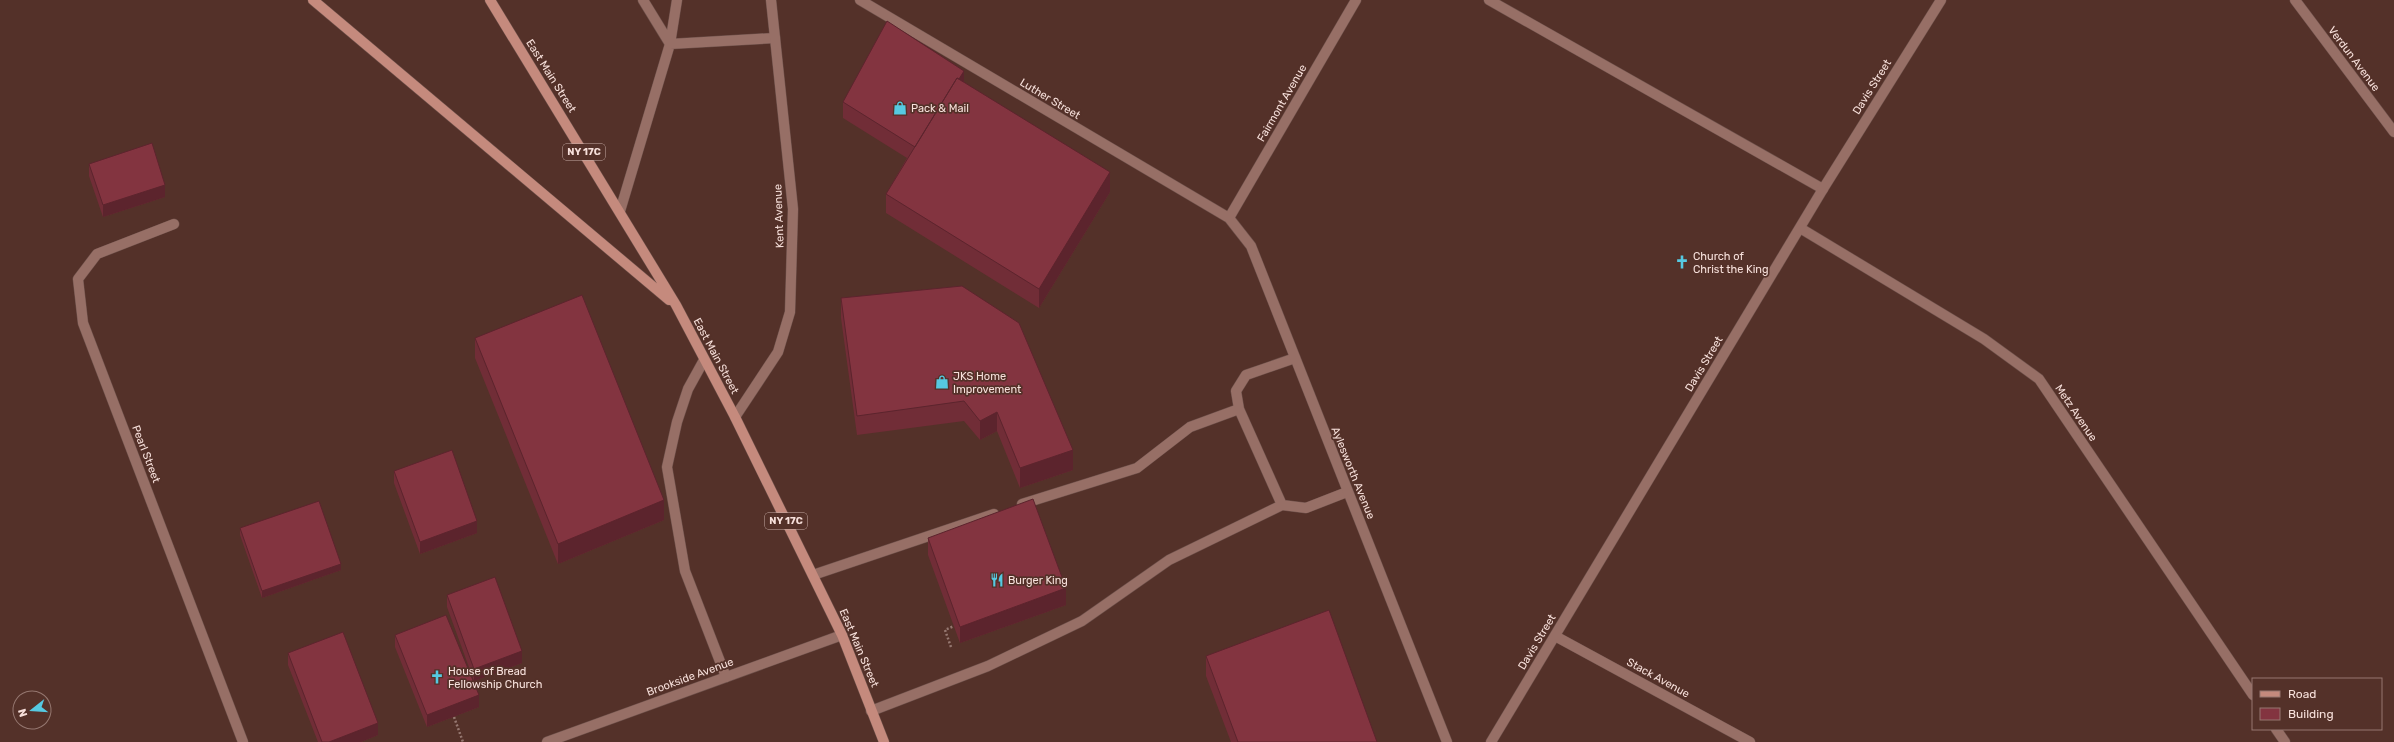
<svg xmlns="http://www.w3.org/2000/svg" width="2394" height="742" viewBox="0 0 2394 742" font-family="Rubik,sans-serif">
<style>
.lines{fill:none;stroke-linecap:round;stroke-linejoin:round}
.lane-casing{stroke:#6d504a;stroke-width:11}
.street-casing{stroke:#6d504a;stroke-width:11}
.primary-casing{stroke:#6d504a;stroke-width:11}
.path{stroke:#967871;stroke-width:2.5;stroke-dasharray:2 2;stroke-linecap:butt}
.lane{stroke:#976f66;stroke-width:10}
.street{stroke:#976f66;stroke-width:10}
.primary{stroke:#c58a7d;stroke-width:10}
.wall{fill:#712d37}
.shaded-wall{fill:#5c242d}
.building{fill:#833440;stroke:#5c242d}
.labels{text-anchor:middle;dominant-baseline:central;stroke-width:3.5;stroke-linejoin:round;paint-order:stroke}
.shield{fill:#543129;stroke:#c6aca6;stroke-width:1}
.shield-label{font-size:10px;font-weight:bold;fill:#f7e0db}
.street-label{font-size:11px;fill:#f7e0db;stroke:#543129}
.poi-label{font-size:11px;fill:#f7e0db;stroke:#543129;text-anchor:start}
</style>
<rect width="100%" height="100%" fill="#543129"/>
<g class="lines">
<g class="lane-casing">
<path id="lane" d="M643,0l27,44
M1489,0l334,189
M670,44l105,-6
M620,211l50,-167 7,-44
M1295,358l-49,17 -10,16 3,18 43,96 24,3 41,-16
M704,360l-16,29 -11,33 -10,45 18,104 41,106
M1022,504l115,-36 53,-41 49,-18
M813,575l181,-61
M871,711l117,-45 94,-45 87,-61 113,-55"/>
</g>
<g class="street-casing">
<path id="street" d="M860,0l369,218 22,28 196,496
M2295,0l99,132
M1229,218l127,-218
M174,224l-77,30 -19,25 5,44 160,419
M1800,228l184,111 55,40 214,316
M735,417l43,-65 12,-40 3,-103 -22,-209
M1555,636l195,106
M2276,729l9,13
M547,742l295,-107
M1491,742l332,-553 118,-189"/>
</g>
<g class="primary-casing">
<path id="primary" d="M313,0l356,300
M490,0l186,305 59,112 107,218 42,107"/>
</g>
<path class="path" d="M951,647l-6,-17 9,-4
M454,717l9,25"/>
<use href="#lane" class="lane"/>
<use href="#street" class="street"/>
<use href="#primary" class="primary"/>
</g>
<path class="wall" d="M964,82l146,110 -71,116 -153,-95v-19l21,-36 -64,-40v-16z
M89,164l76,33 -62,20 -14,-41z
M962,286l111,184 -53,18 -23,-57 -17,9 -16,-19 -107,14 -16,-117v-20z
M475,338l189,182 -106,44 -83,-206z
M394,471l83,62 -57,21 -26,-71z
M240,528l101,42 -79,28 -22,-63z
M928,538l138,67 -106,38 -32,-88z
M447,595l75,68 -48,18 -27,-74z
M395,635l84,72 -52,20 -32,-80z
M288,653l90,82 -17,7h-43l-30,-77z
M1206,656l171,86h-146l-25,-66z"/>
<path class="shaded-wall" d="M964,71v16l-48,61z
M1110,172v20l-71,116v-19z
M165,185v12l-62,20v-12z
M997,412v19l-17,9v-19z
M1073,450v20l-53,18v-20z
M664,500v20l-106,44v-20z
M477,521v12l-57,21v-12z
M341,564v6l-79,28v-7z
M1066,588v17l-106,38v-16z
M522,651v12l-48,18v-12z
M479,695v12l-52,20v-12z
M378,723v12l-17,7h-32z"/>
<path class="building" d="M887,21l77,50 -5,8 -2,-1 -42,69 -72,-45z
M957,78l153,94 -71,117 -153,-95z
M152,143l13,42 -62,20 -14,-41z
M962,286l57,37 54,127 -53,18 -23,-56 -17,9 -16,-20 -107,15 -16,-118z
M582,295l82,205 -106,44 -83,-206z
M452,450l25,71 -57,21 -26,-71z
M1033,499l33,89 -106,39 -32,-89z
M319,501l22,63 -79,27 -22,-63z
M495,577l27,74 -48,18 -27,-74z
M1329,610l48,132h-139l-32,-86z
M446,615l33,80 -52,20 -32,-80z
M343,632l35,91 -49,19h-7l-34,-89z"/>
<defs>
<g id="shop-bare" transform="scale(1.08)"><path d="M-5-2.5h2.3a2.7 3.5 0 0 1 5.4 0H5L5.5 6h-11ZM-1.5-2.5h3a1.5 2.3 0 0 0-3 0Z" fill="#56c9e1" stroke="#543129" stroke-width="2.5" paint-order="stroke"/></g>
<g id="church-bare" transform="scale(1.08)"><path d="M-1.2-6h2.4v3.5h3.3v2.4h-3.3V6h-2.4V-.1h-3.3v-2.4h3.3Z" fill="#56c9e1" stroke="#543129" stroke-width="2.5" paint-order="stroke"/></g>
<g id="restaurant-bare" transform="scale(1.08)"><path d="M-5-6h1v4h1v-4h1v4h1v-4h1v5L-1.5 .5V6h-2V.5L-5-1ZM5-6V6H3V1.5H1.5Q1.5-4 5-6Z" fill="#56c9e1" stroke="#543129" stroke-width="2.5" paint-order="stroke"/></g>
</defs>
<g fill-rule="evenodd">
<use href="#shop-bare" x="900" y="108"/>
<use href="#church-bare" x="1682" y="262"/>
<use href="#shop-bare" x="942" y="382"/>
<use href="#restaurant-bare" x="997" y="580"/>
<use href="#church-bare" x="437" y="677"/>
</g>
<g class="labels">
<g class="shield">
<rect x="563" y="144" width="42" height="16" rx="3"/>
<rect x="765" y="513" width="42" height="16" rx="3"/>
</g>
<g class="shield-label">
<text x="584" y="152">NY 17C</text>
<text x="786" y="521">NY 17C</text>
</g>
<g class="street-label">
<text transform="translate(2354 59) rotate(53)">Verdun Avenue</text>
<text transform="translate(551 76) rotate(58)">East Main Street</text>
<text transform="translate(1872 87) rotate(-58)">Davis Street</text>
<text transform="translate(1050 99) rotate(31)">Luther Street</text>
<text transform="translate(1282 103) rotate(-60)">Fairmont Avenue</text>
<text transform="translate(779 216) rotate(-92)">Kent Avenue</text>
<text transform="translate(716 356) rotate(62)">East Main Street</text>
<text transform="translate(1704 364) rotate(-59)">Davis Street</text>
<text transform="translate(2076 413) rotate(56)">Metz Avenue</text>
<text transform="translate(146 454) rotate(69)">Pearl Street</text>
<text transform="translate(1353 473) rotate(68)">Aylesworth Avenue</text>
<text transform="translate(1537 642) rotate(-59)">Davis Street</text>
<text transform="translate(859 648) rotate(67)">East Main Street</text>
<text transform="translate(690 677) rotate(-20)">Brookside Avenue</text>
<text transform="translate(1658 678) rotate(29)">Stack Avenue</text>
</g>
<g class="poi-label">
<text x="911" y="108">Pack &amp; Mail</text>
<text x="1693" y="256">Church of<tspan x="1693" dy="13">Christ the King</tspan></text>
<text x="953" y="376">JKS Home<tspan x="953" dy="13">Improvement</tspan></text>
<text x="1008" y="580">Burger King</text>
<text x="448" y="671">House of Bread<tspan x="448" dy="13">Fellowship Church</tspan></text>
</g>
</g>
<rect x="2252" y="678" width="130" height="52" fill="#543129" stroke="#957770"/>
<rect x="2260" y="691" width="20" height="6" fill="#c58a7d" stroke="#957770"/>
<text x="2288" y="698" font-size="12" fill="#f7e0db">Road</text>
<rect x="2260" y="708" width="20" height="12" fill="#833440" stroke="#957770"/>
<text x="2288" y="718" font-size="12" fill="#f7e0db">Building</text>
<g transform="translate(32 710) rotate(253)"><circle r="19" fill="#543129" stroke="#957770"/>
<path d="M0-3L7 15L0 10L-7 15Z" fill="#56c9e1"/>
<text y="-6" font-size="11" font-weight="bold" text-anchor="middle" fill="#f7e0db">N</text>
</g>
</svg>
